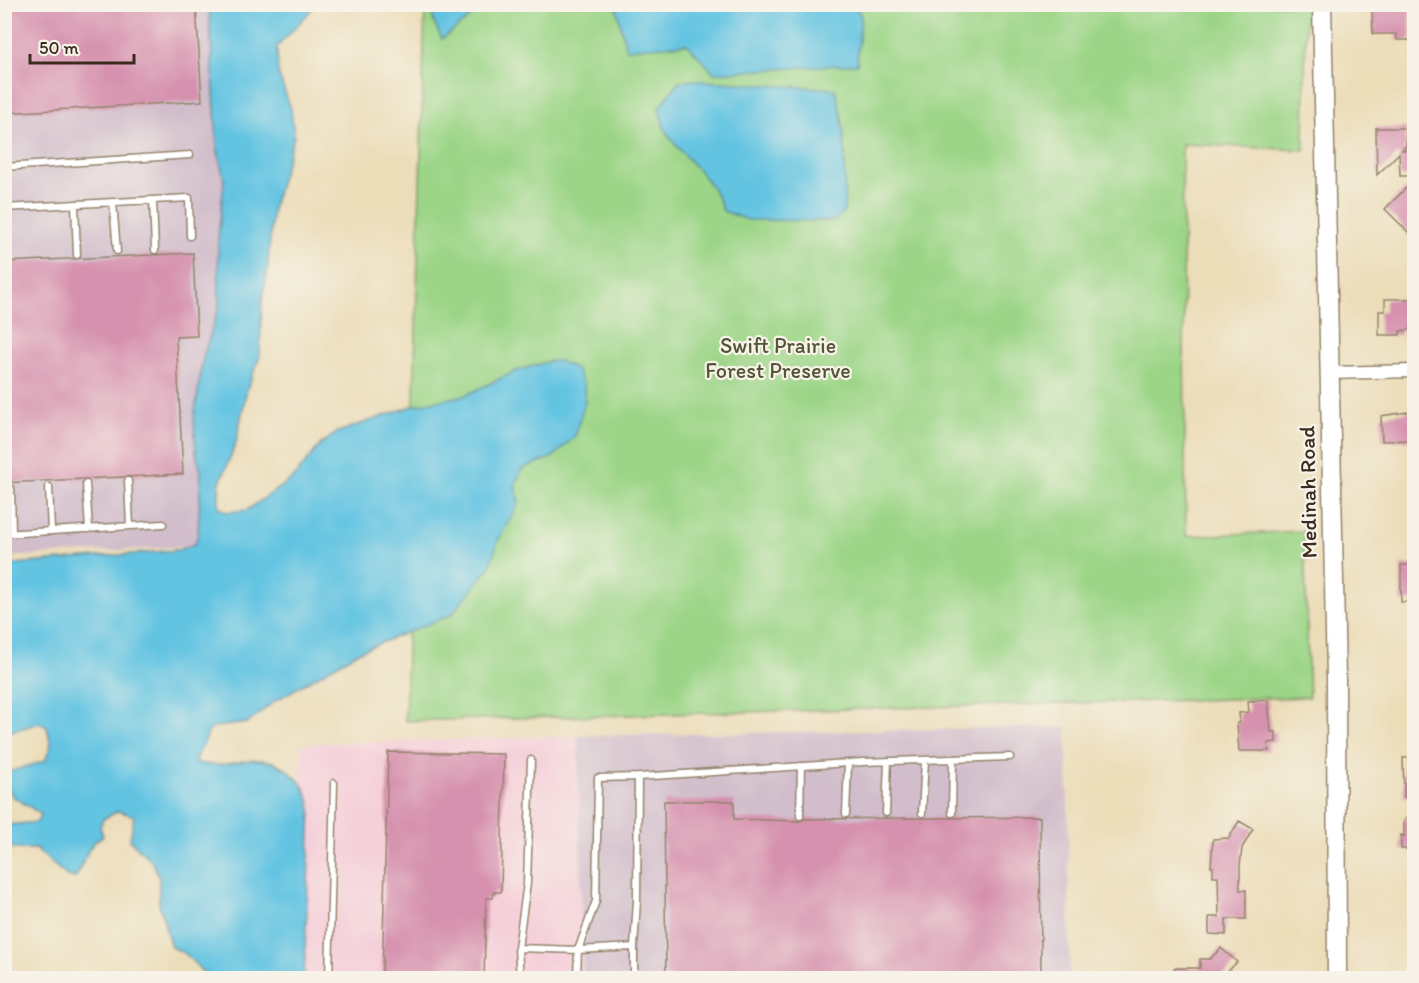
<svg xmlns="http://www.w3.org/2000/svg" width="1419" height="983" viewBox="0 0 1419 983" font-family="Itim,sans-serif">
<style>
.built{fill:#f5cfd9}
.industrial{fill:#d1bdcb}
.green{fill:#9cd587;stroke:#6c8052;stroke-width:1.5}
.water{fill:#64c4e2;stroke:#507780;stroke-width:1.5}
.building{fill:#d691ae}
.lines{fill:none;stroke-linecap:round;stroke-linejoin:round}
.lane-casing{stroke:#94846c;stroke-width:9}
.street-casing{stroke:#94846c;stroke-width:15}
.secondary-casing{stroke:#94846c;stroke-width:21}
.lane{stroke:#fff;stroke-width:6}
.street{stroke:#fff;stroke-width:12}
.secondary{stroke:#fff;stroke-width:18}
.labels{text-anchor:middle;dominant-baseline:central;stroke-width:4.5;stroke-linejoin:round;paint-order:stroke}
.park-label{font-size:22px;fill:#535538;stroke:#f7f3e8}
.street-label{font-size:22px;fill:#3b2a1e;stroke:#f7f3e8}
</style>
<rect width="100%" height="100%" fill="#f7f3e8"/>
<filter id="ink" filterUnits="userSpaceOnUse"><feTurbulence type="fractalNoise" baseFrequency=".0167" numOctaves="2"/><feDisplacementMap in="SourceGraphic" scale="12" xChannelSelector="R" yChannelSelector="G"/><feConvolveMatrix kernelMatrix="1 2 1 2 8 2 1 2 1" color-interpolation-filters="sRGB"/></filter>
<filter id="wash" filterUnits="userSpaceOnUse"><feTurbulence type="fractalNoise" baseFrequency=".008" numOctaves="4" result="noise"/><feDisplacementMap in="SourceGraphic" scale="24" xChannelSelector="R" yChannelSelector="G"/><feGaussianBlur stdDeviation="1.35" result="paint"/><feColorMatrix in="noise" values="0 0 0 0 0 0 0 0 0 0 0 0 0 0 0 0 0 1.4 0 .05"/><feComposite in="paint" operator="in"/></filter>
<g filter="url(#wash)">
<rect width="100%" height="100%" fill="#ecddb9"/>
<path class="built" d="M578,736l6,225 -2,17h-286l5,-234z
M4,920h1l10,58h-10z"/>
<path class="industrial" d="M5,5h239l-34,540 -205,12z
M1067,727l3,251h-487l-5,-242z"/>
<path class="green" d="M425,5h881l-2,145 -122,-6 4,392 118,-5 5,166 -904,24z"/>
<path class="water" d="M209,5h107l-39,42 1,26 13,36 3,27 -21,71 -6,67 -5,26 -2,56 -13,33 -11,54 -17,42v22l8,5 20,-2 46,-32 28,-34 17,-12 74,-26 54,-11 50,-24 34,-10h9l17,8 8,16 1,17 -10,34 -22,21 -31,12 -7,16 4,18 -21,38 -8,26 -39,48 -93,37 -83,49 -27,22 -33,4 -7,5c-2,13 -11,18 -13,30 21,7 39,-1 59,-2 29,-2 54,23 57,50l-7,168h-96l-22,-24 -15,-7 -12,-43v-26l-7,-16 -22,-22 4,-24 -16,-5 -15,8 -3,8 3,9c-19,10 -16,26 -28,42l-8,-2 -29,-25 1,-2h-26l-6,-15 1,-9 29,-3 4,-8 -29,-18 -7,-16 3,-8 37,-11 6,-16 -4,-18 -7,-4 -35,10v-168l173,-15 17,-6 3,-9 3,-64 -5,-18 -2,-35 9,-60 16,-51 -1,-67 6,-59 -7,-36z
M433,5v-1l53,1 -44,34 -9,-19z
M616,5h239l6,11 -4,48 -143,9 -27,-29 -61,5z
M688,80l147,9c13,41 10,81 9,122l-9,10 -87,-1 -25,-9c-10,-33 -36,-49 -55,-76 -5,-7 -7,-18 -9,-27l19,-25z"/>
<g id="blocks">
<path class="building" d="M4,4h192l6,97 -198,12z
M1388,4h22l1,36h-14l-1,-6h-23l-1,-26z
M1376,128h30v18l-4,4h12v26h-14l-1,-23 -22,22z
M1406,188l8,8v42l-29,-29z
M193,253l4,83 -21,1 7,137 -179,9v-221z
M1385,299h29v30l-14,2v4h-21v-24h6z
M1414,411v29l-32,1 -1,-25z
M1401,565h13v36l-13,1z
M1268,700l3,32h5v10l-8,1 1,8h-30l-2,-28h3l-1,-10 10,-1 -1,-11z
M388,752l116,2 -3,138h-7l-1,6h-7l-2,80h-102z
M1414,757v39l-10,1 -1,-39z
M664,801h70v18l66,2 4,-2 236,-2 1,161h-375z
M1407,817h7v32h-13v-14l3,1v-15z
M1239,821l14,8 -11,19 -2,18v24h6v29h-20v16l-17,-1v-17h10l-1,-41h-5v-9h-2l2,-28 16,-1z
M1221,948l16,14 -16,16h-47v-10h26v-9h10z"/>
</g>
</g>
<g filter="url(#ink)">
<use href="#blocks" fill-opacity="0" stroke="#94846c" stroke-width="1.5"/>
<g class="lines">
<g class="lane-casing">
<path id="lane" d="M4,167l186,-12
M153,200l2,50
M113,202l4,49
M75,204l2,51
M4,208l185,-10 1,38
M128,481l2,45
M86,484l3,45
M49,487l2,44
M11,489l1,44
M4,534l159,-10
M638,777l225,-15 147,-5
M886,813l2,-52
M922,813l3,-53
M952,813l1,-54
M846,814l2,-51
M800,816l1,-50
M518,948l60,2 56,-3v31
M329,978l5,-195
M520,978l-2,-30 9,-65 4,-123
M577,978l1,-28 18,-49 2,-123 40,-1 -1,124 -3,46"/>
</g>
<g class="street-casing">
<path id="street" d="M1329,373l85,-2"/>
</g>
<g class="secondary-casing">
<path id="secondary" d="M1322,4l14,675 1,299"/>
</g>
<use href="#lane" class="lane"/>
<use href="#street" class="street"/>
<use href="#secondary" class="secondary"/>
</g>
</g>
<g class="labels">
<g class="park-label">
<text x="778" y="345">Swift Prairie<tspan x="778" dy="25">Forest Preserve</tspan></text>
</g>
<g class="street-label">
<text transform="translate(1308 492) rotate(-91)">Medinah Road</text>
</g>
</g>
<rect width="1419" height="983" fill="none" stroke="#f7f3e8" stroke-width="24"/>
<path d="M30 54v9h104v-9" fill="none" stroke="#3b2a1e" stroke-width="3"/>
<text x="39" y="54" font-size="18" fill="#3b2a1e" stroke="#f7f3e8" stroke-width="4.5" paint-order="stroke">50 m</text>
</svg>
